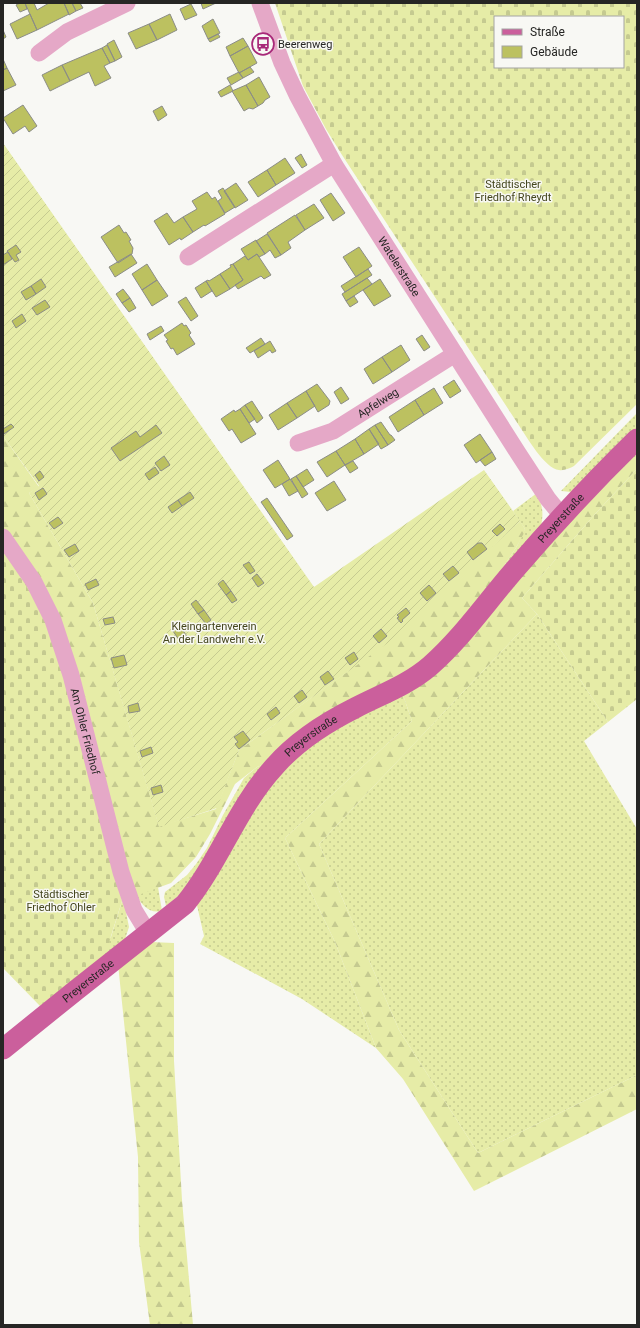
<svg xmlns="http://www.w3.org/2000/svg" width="640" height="1328" viewBox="0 0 640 1328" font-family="Roboto,sans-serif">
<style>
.grass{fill:url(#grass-dots)}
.forest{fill:url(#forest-firs)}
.cemetery{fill:url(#cemetery-stones);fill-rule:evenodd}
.garden{fill:url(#garden-furrows)}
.building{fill:#bcc160;stroke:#8b8c87}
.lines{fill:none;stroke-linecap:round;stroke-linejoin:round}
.minor{stroke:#e5a8c7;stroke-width:17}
.major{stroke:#cb5f9c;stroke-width:21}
.labels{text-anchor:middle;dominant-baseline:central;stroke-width:3;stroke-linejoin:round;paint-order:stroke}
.poi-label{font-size:11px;fill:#262624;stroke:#f8f8f4;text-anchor:start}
.park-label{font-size:11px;fill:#45471e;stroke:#f8f8f4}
.street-label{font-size:11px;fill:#262624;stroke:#f8f8f4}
</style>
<defs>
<pattern id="grass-dots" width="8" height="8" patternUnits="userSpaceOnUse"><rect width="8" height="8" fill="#e6eca7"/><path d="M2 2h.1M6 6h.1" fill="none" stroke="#c5ca90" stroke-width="1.8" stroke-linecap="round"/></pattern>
<pattern id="forest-firs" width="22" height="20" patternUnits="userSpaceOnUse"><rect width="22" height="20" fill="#e6eca7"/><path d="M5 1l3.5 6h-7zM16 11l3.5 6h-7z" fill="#c5ca90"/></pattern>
<pattern id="cemetery-stones" width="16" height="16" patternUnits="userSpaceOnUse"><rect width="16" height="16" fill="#e6eca7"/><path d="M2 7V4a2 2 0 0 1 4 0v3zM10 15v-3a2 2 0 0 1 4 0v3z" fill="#c5ca90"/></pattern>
<pattern id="garden-furrows" width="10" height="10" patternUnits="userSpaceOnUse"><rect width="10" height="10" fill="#e6eca7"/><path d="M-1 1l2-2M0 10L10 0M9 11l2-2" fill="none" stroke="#c5ca90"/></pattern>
</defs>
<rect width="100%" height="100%" fill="#f8f8f4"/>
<path class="grass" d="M637,413v16l-66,63 -10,-1z
M537,493c5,12 7,19 4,33l-56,69 32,-49 8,-17 -12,-18z
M537,614l71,108 -24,19 53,88v246l-159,78 -79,-123 -80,-186z
M402,692l10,29 -127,117 50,104 41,106 -74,-49 -102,-55 4,-8 -8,-35 54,-90 34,-42 39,-34z
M270,762l-78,123 -26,21 -2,-9 1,-5 22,-17 9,-11 11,-16 16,-33 21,-37 13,-11z
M158,887l4,24c-13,3 -20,-6 -26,-16z
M122,901l3,6 4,20 -4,12 -85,67 71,-69z"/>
<path class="forest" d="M3,436l36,51 -10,6 64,110 66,223 57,-17 23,-59 112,-81 88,-75 81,-73 5,8 -1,4 -7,13 -32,49 -49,58 -166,109 -13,5 -22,17 -25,50 -14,23 -25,26 -49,18 -14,-54 -105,-297z
M637,453v16l-41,44 -74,85 15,16 -218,230 80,186 79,123 159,-78v34l-163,82 -71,-112 -27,-31 -41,-106 -50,-104 127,-117 -10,-29z
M151,942l23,1v118l8,139 11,125h-43l-11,-83 -1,-85 -20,-193z"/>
<path class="cemetery" d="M275,3h362v401l-63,62c-4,2 -10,5 -15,4 -14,-1 -33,-34 -41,-46l-176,-269 -16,-26 -23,-43zM495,17h128v50h-128z
M637,469v230l-29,23 -71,-108 -15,-16 74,-85z
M3,550l34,53 16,32 69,266 -16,51 -66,54 -37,-38z"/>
<path class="garden" d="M3,143l311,444 170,-117 36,51 -124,116 -157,113 -22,58 -58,19 -66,-224 -64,-110 10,-7 -36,-50z"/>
<path class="building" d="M20,3h5l2,6 -7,3 -4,-7z
M25,3h9l3,7 12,-7h15l5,11 -32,16z
M64,3h8l4,8 -7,4z
M72,3h8l3,5 -7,3z
M201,3h15l-13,6z
M191,4l6,11 -12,5 -5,-11z
M30,14l7,16 -20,9 -7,-15z
M170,14l7,16 -20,10 -8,-16z
M213,19l7,14 -12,6 -6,-13z
M149,24l8,16 -21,9 -8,-16z
M3,30l3,7 -3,2z
M218,34l2,3 -10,5 -2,-3z
M243,38l5,8 -18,10 -4,-9z
M114,40l8,17 -7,4 -8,-17z
M107,45l8,16 -5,2 -8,-15z
M248,46l9,17 -18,10 -9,-17z
M102,48l8,15 -6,3 7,12 -16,8 -6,-14 -19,9 -8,-16z
M3,59l4,9 -4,2z
M62,65l8,16 -20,10 -8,-16z
M250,67l4,5 -11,6 -4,-5z
M7,68l9,17 -13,6v-21z
M239,72l4,6 -12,7 -4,-7z
M259,77l11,20 -5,3 -2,3 -5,3 -12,-21z
M230,85l3,6 -12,6 -3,-5z
M246,85l12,21 -5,3 -4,-1 -5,3 -12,-20z
M23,105l14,21 -8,6 -4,-6 -12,8 -10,-16z
M162,106l5,9 -9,6 -5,-10z
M301,154l6,11 -5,3 -7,-10z
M285,158l10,15 -19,12 -9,-15z
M267,170l9,15 -18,12 -10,-15z
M236,183l12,17 -13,8 -11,-17z
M223,188l12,19 -10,6 -7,-12 4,-3 -4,-7z
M207,192l5,7 3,-2 10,17 -20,12 -1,-1 -11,7 -10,-15 14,-8 -5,-8z
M331,193l14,20 -12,8 -13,-21z
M314,204l10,14 -19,12 -9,-15z
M167,213l7,10 9,-6 10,15 -12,8 -1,-2 -11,7 -15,-24z
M295,215l10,15 -17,12 3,6 -10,7 -14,-22z
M119,225l5,8 2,-1 5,8 -2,1 4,7 -1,6 -14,9 -17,-26z
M267,234l14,21 -6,3 -5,-8 -5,4 -9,-13z
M256,240l9,14 -6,3 -2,-3 -9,6 -7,-11z
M16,245l5,7 -5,3 3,5 -4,2 -8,-11z
M359,247l13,19 -16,11 -13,-20z
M8,252l4,7 -9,6v-10z
M131,254l6,9 -22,14 -6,-10z
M257,254l14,21 -7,4 -3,-3 -23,13 -3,-4 8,-5 -10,-16 12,-8 3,4z
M147,264l10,16 -15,10 -10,-16z
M233,264l10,16 -13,9 -10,-15 11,-7 -1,-2z
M368,269l4,6 -27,17 -4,-6z
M220,274l10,15 -14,8 -10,-16 2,-1 1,1z
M367,278l5,6 -26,17 -4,-7z
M41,279l5,8 -10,7 -5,-8z
M380,279l11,17 -17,10 -11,-16z
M157,280l11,16 -16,10 -10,-16z
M206,281l6,10 -11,7 -6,-10z
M31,286l5,8 -10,6 -5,-8z
M123,289l7,9 -8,5 -6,-9z
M354,296l4,6 -8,5 -4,-6z
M186,297l12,19 -7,5 -13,-19z
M130,298l6,10 -7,4 -7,-9z
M45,300l5,7 -13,8 -5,-7z
M22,314l4,7 -10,7 -4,-7z
M182,323l2,3 2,-1 5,8 -2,2 6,9 -18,11 -4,-7 -2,1 -5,-8 2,-1 -4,-5z
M161,326l3,5 -14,9 -3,-6z
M422,335l8,12 -6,4 -8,-12z
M261,338l4,6 -15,9 -4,-5z
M270,341l6,10 -4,2 -2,-3 -12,8 -4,-7z
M401,345l9,15 -18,12 -10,-15z
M382,357l10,15 -19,12 -9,-15z
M454,380l7,11 -11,7 -7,-11z
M317,384l13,17 -1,4 -11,7 -12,-21z
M341,387l8,12 -8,5 -7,-12z
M434,388l9,15 -19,12 -9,-15z
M306,391l9,15 -18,12 -10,-15z
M415,400l9,15 -26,17 -9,-15z
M252,401l11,17 -6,5 -12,-18z
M287,403l10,15 -19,12 -9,-15z
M245,405l10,14 -6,4 -9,-14z
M240,409l16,25 -15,9 -9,-14 -3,2 -8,-12 13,-9 1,2z
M381,422l9,13h1l4,5 -7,5 -13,-20z
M11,424l3,3 -10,7 -1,-5z
M156,425l6,8 -42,28 -9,-13 25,-17 4,6z
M375,425l13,20 -7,4 -12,-20z
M369,429l10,15 -15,10 -9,-15z
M480,434l12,18 -16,11 -12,-18z
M355,439l9,15 -19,11 -9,-14z
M336,451l9,14 -18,12 -10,-15z
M492,452l4,7 -11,7 -5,-6z
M164,456l6,9 -9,6 -6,-8z
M278,460l12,19 -15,9 -12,-18z
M353,461l5,7 -8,5 -5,-8z
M155,467l4,6 -10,7 -4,-6z
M307,469l7,11 -11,7 -7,-11z
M40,471l4,6 -5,4 -4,-6z
M296,476l12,18 -6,4 -11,-19z
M290,479l8,12 -9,5 -7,-12z
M334,481l12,19 -19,11 -12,-18z
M43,488l4,6 -8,6 -4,-7z
M190,492l4,6 -12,8 -4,-6z
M267,498l26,38 -6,4 -26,-38z
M178,500l4,6 -10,7 -4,-6z
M58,517l5,6 -9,6 -5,-6z
M500,524l5,5 -8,7 -5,-5z
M478,543h4l5,6 -14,11 -6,-8z
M75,544l4,7 -10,6 -5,-7z
M249,562l6,9 -5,3 -7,-9z
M453,566l6,7 -10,8 -6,-7z
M257,574l7,9 -6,4 -6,-9z
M96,579l3,6 -11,5 -3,-6z
M223,580l8,11 -5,4 -8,-11z
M429,585l7,8 -9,8 -7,-8z
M231,591l6,9 -5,3 -6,-8z
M196,600l8,10 -6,4 -7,-10z
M406,608l4,5 -8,7 1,1 -2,2 -4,-5 2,-1 -2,-2z
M204,610l7,10 -5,4 -8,-10z
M113,617l2,6 -10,2 -2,-6z
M180,626l8,12 -7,5 -8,-12z
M381,629l6,7 -8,7 -6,-7z
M354,652l4,7 -8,6 -5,-7z
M124,655l3,10 -13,3 -3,-10z
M328,671l6,8 -9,6 -5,-8z
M302,690l5,7 -8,6 -5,-7z
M138,703l2,8 -11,2 -1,-7z
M276,707l4,6 -9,7 -4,-6z
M243,731l7,9 -11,9 -4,-5 3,-2 -4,-5z
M151,747l2,6 -11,4 -2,-6z
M161,785l2,7 -10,3 -2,-7z"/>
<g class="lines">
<g class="minor">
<path id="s1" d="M260,3l22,60 15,32 37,69 184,289 30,46 14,17"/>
<path d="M39,53l28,-21 60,-29"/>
<path d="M188,257l146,-93"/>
<path id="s2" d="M298,443l35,-12 122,-77"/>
<path id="s3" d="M3,537l31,45 19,38 18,55 50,197 13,38 14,23"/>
</g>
<path class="major" id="s4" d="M3,1049l72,-58 110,-87c35,-43 52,-97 90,-138 22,-25 50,-43 80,-58 25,-13 53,-23 75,-42 33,-29 58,-66 87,-99 38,-44 78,-87 120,-128"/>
</g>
<defs>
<g id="bus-ring" transform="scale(1.15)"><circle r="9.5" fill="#f8f8f4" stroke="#a82979" stroke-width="1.5"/><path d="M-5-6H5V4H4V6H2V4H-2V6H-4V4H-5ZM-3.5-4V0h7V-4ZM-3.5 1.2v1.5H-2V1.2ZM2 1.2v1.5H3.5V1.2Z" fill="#a82979"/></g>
</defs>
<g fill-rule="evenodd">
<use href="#bus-ring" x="263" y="44"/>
</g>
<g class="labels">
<g class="poi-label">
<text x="278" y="44">Beerenweg</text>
</g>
<g class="park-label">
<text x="513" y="184">Städtischer<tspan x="513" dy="13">Friedhof Rheydt</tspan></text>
<text x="214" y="626">Kleingartenverein<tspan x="214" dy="13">An der Landwehr e.V.</tspan></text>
<text x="61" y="894">Städtischer<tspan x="61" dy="13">Friedhof Ohler</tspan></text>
</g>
<g class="street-label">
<text stroke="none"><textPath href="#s1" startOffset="299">Watelerstraße</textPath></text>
<text stroke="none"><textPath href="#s2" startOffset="90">Apfelweg</textPath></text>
<text stroke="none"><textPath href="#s4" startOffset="781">Preyerstraße</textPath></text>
<text stroke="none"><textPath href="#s3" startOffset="213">Am Ohler Friedhof</textPath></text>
<text stroke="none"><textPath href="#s4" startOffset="445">Preyerstraße</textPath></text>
<text stroke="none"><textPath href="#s4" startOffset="109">Preyerstraße</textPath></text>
</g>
</g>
<rect width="640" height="1328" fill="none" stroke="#262624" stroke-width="8"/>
<rect x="494" y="16" width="130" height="52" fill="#f8f8f4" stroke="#a4a4a1"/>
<rect x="502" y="29" width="20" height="6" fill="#cb5f9c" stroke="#a4a4a1"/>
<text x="530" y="36" font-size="12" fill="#262624">Straße</text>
<rect x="502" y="46" width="20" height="12" fill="#bcc160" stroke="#a4a4a1"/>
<text x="530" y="56" font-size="12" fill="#262624">Gebäude</text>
</svg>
